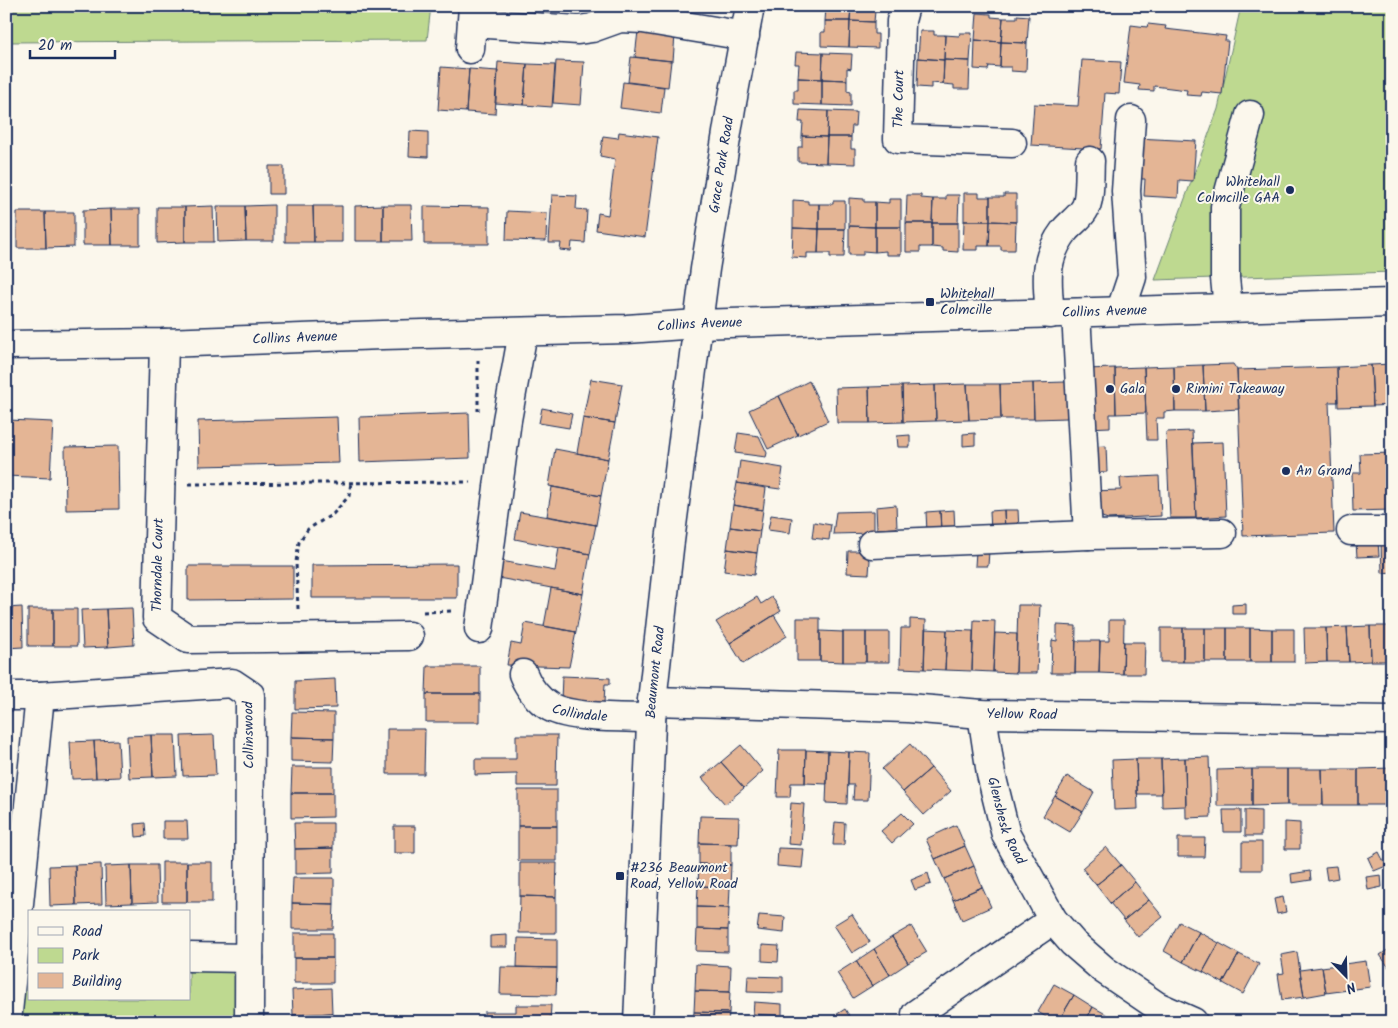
<svg xmlns="http://www.w3.org/2000/svg" width="1398" height="1028" viewBox="0 0 1398 1028" font-family="Kalam,sans-serif">
<style>
.green{fill:#bed990;stroke:#6c8477}
.building{fill:#e4b595;stroke:#1b2f5e}
.lines{fill:none;stroke-linecap:round;stroke-linejoin:round}
.minor-casing{stroke:#1b2f5e;stroke-width:31}
.major-casing{stroke:#1b2f5e;stroke-width:31}
.path{stroke:#1b2f5e;stroke-width:3;stroke-dasharray:4 4;stroke-linecap:butt}
.minor{stroke:#fbf7ec;stroke-width:28}
.major{stroke:#fbf7ec;stroke-width:28}
.poi-dot{fill:#1b2f5e;stroke:#fbf7ec;stroke-width:2}
.labels{text-anchor:middle;dominant-baseline:central;stroke-width:4;stroke-linejoin:round;paint-order:stroke}
.street-label{font-size:14px;fill:#1b2f5e;stroke:#fbf7ec}
.poi-label{font-size:14px;fill:#1b2f5e;stroke:#fbf7ec;text-anchor:start}
</style>
<rect width="100%" height="100%" fill="#fbf7ec"/>
<filter id="ink" filterUnits="userSpaceOnUse"><feTurbulence type="fractalNoise" baseFrequency=".02" numOctaves="2"/><feDisplacementMap in="SourceGraphic" scale="10" xChannelSelector="R" yChannelSelector="G"/><feConvolveMatrix kernelMatrix="1 2 1 2 8 2 1 2 1" color-interpolation-filters="sRGB"/></filter>
<g filter="url(#ink)">
<path class="green" d="M6,6h425l-4,34 -421,2z
M1241,6h151v266l-237,8 63,-171z
M189,963h38l11,20 2,39h-219l2,-30 6,-9v16h160z"/>
<path class="building" d="M822,6h29l-1,15h-25l1,-14z
M851,6h28v5h-4l-1,11 -24,-1z
M977,13l14,1v3l12,1 -2,24 -26,-2z
M1017,15l12,1 -2,27 -26,-1 2,-24h14z
M825,21h25l-1,26 -28,-1v-14h4z
M850,21l24,1v12h4v14l-29,-1z
M1148,24l18,2 -1,3 61,7 -1,5h3l-6,53 -20,-2 -1,4 -15,-1 1,-5 -33,-4v5l-15,-1 1,-5 -16,-2 7,-58 16,2z
M638,31l37,4 -2,26 -38,-4z
M920,31h14v4h11l-1,25 -26,-2z
M960,33h12l-2,28 -26,-1 1,-25 14,1z
M975,40l26,2 -1,25 -11,-1 -1,4 -14,-1z
M1001,42l26,1 -1,29 -15,-1v-4h-11z
M796,52l27,1 -1,26 -24,-1 1,-14h-4z
M823,53l29,1 -1,15 -4,-1v12l-25,-1z
M631,57l40,4 -3,26 -40,-5z
M918,58l26,2 -1,24 -12,-1v5l-14,-1z
M944,60l26,1 -1,28h-15v-4l-11,-1z
M1082,60l39,2 -2,32 -14,-1 -4,56 -70,-4 3,-41 44,2z
M556,61l28,1 -3,43 -28,-2z
M498,62l29,2 -3,41 -29,-2z
M527,64l28,1 -3,42 -28,-2z
M441,67l28,2 -3,43 -28,-2z
M469,69l29,2 -3,43 -29,-2z
M798,78l24,1v26l-28,-1v-14h4z
M822,79l25,1v11l4,1v14l-29,-1z
M623,82l41,5 -3,26 -41,-5z
M800,110l28,1 -1,26 -25,-1 1,-14h-4z
M828,111l28,1 -1,14h-3l-1,11h-24z
M410,131l18,1v25l-19,-1z
M619,132l39,5 -13,100 -49,-7 2,-17 10,2 7,-56 -15,-3 3,-20 15,2z
M802,136l25,1 -1,26 -28,-1v-15h4z
M827,137h24v12h4v15l-29,-1z
M1136,138l60,3 -3,40 -14,-1 -1,18 -34,-2 1,-17h-11z
M269,166h15v28h-15z
M964,193h15v4h11v24h-26z
M1004,194h12v28l-26,-1v-24h14z
M552,195l25,1 -1,13 11,1 -2,33 -13,-1 -1,9 -11,-1 1,-7h-12z
M907,195h14v3l12,1 -1,24h-26z
M946,195h13l-1,28h-26l1,-24h13z
M849,198l15,1v3h11v25l-26,-1z
M889,199h12v28h-26v-25l14,1z
M793,200l15,1v3h11v25l-26,-1z
M833,201h12v28h-26v-25h14z
M274,205v36h-28l-1,-35z
M383,205v36h-28v-35z
M383,205h28l1,36h-29z
M213,206l1,36h-29v-35z
M217,206h28l1,35 -28,1z
M285,206h28l1,36h-29z
M313,206h29v36h-28z
M424,206l65,1v37h-65z
M157,207h28v35l-28,1z
M111,209l1,36h-29v-35z
M111,209h29v36h-28z
M507,211l40,2 -1,28 -40,-1z
M17,212h28l1,36h-29z
M45,212h29v35l-28,1z
M964,221h26l-1,25h-11v4h-15z
M990,221l26,1 -1,28h-14v-4h-12z
M906,223h26v24h-12v5h-14z
M932,223h26v29l-15,-1v-3l-11,-1z
M849,226l26,1v25l-12,-1v4h-14z
M875,227h26v28h-15v-4l-11,1z
M793,228l26,1 -1,24h-11v5l-15,-1z
M819,229h26l-1,28h-14v-4h-12z
M1233,364l4,6 2,39 -34,2 -2,-46z
M1392,364v41l-19,1 -2,-41z
M1203,365l2,46h-30l-1,-45z
M1371,365l2,41 -35,1 -1,-40z
M1174,366l1,45 -11,1v6h-8l1,22h-10l-3,-73z
M1144,367l2,46 -30,1 -1,-46z
M1337,367l1,35h-9l5,131 -91,3 -6,-166z
M1115,368l1,46h-6v13l-23,1 -2,-59z
M591,379l31,5 -7,39 -32,-5z
M809,381l19,40 -30,14 -19,-39z
M1066,382l1,36 -33,1 -1,-36z
M1033,383l1,36h-33l-1,-35z
M967,384l2,36 -33,1 -1,-36z
M967,384h33l1,35 -32,1z
M935,385l1,36 -33,1 -1,-36z
M902,386l1,36 -33,1 -1,-36z
M869,387l1,36h-33l-1,-35z
M779,396l19,39 -30,14 -19,-39z
M542,408l30,6 -3,14 -30,-5z
M469,413l1,45 -110,4 -1,-45z
M337,417l2,46 -140,3 -1,-45z
M583,418l32,5 -7,36 -31,-6z
M8,420l45,2 -3,56 -44,-2z
M1192,431l4,87h-26l-4,-86z
M738,433l21,3 8,17 -1,4 -31,-4z
M975,433v12l-12,1v-12z
M910,435v12h-12l-1,-11z
M1223,442l3,74 -30,2 -3,-75z
M118,446l1,63 -53,1 -1,-63z
M1106,446l1,26 -18,1 -1,-26z
M555,449l53,10 -7,37 -52,-10z
M1392,453v57l-39,1 -1,-38h9l-1,-19z
M740,461l43,7 -3,21 -43,-6z
M1159,476l2,40 -53,3 -6,-2 -8,-6 -4,-20 31,-1 -1,-12z
M737,483l29,5 -3,22 -30,-5z
M552,487l49,9 -5,29 -49,-9z
M733,505l30,5 -3,21 -30,-4z
M896,505l1,23 -20,1 -1,-22z
M954,510l1,21h-14l-1,-20z
M1004,510h14l1,20 -14,1z
M1004,510l1,21 -14,1 -1,-21z
M874,511v22l-41,1 3,-22z
M940,511l1,20 -14,1 -1,-20z
M520,512l76,13 -6,29 -75,-15z
M771,515l21,3 -2,15 -22,-3z
M814,522l17,3 -2,15 -17,-2z
M730,527l30,4 -3,22 -30,-4z
M1378,541l1,15 -22,1 -1,-15z
M1381,542h11v30l-10,1z
M559,548l31,6 -7,40 -90,-17 3,-17 59,11z
M727,549l30,4 -3,22 -30,-4z
M848,551h14l8,9 -1,14 -22,-1z
M976,551h13l-1,15h-13z
M457,564v34h-145v-33z
M188,566h105v33l-105,1z
M551,588l32,6 -7,38 -32,-6z
M757,597l4,7 11,-7 9,14 -51,32 -14,-21z
M1246,604v10h-14v-9z
M1018,605h22l-3,68h-21z
M22,607l1,40 -17,1v-40z
M132,608l2,37 -26,2 -2,-38z
M28,609h25v37h-25z
M53,609h24v37h-24z
M106,609l2,38 -25,1 -2,-38z
M774,615l13,21 -44,28 -13,-21z
M797,618h23v43h-23z
M910,619l16,1 -2,49 -24,-1 1,-40h9z
M974,620l21,1 -2,51 -21,-1z
M1109,620h15l-1,54 -24,-1 1,-32h9z
M525,623l51,9 -7,35 -62,-2 4,-22 10,2z
M1057,625l19,1 -1,47h-24l1,-33 5,1z
M1370,626h22v35h-21z
M1370,626l1,35 -22,1 -2,-35z
M1347,627l2,35h-22l-1,-34z
M1161,628h22v34h-22z
M1183,628h22v34h-22z
M1205,628h22v34h-22z
M1227,628h23v34h-23z
M1250,628l22,1v33h-22z
M1304,628h22l1,34 -22,1z
M925,629l22,1 -2,40 -21,-1z
M1272,629h22v33h-22z
M947,630l26,1 -1,40 -27,-1z
M820,631l23,1v30l-23,-1z
M843,632h23v30h-23z
M866,632h23v30h-23z
M995,633l22,1 -1,39 -23,-1z
M1076,641h24l-1,32h-24z
M1124,642h21l-1,32h-21z
M427,666h53v28h-54z
M562,676l48,2v6h-5l-1,19 -43,-2z
M335,679l1,29 -41,1v-28z
M426,694h54v28h-54z
M292,712l42,1v25l-43,-1z
M387,729h38l-1,45h-37z
M151,735h24l2,41 -24,1z
M151,735l2,42 -24,1 -2,-42z
M214,735l2,40 -33,1 -2,-40z
M516,735h41l-1,51h-39v-12l-42,1v-16h41z
M291,737l43,1 -1,24 -42,-1z
M118,740l2,37 -24,1 -2,-37z
M94,741l2,37 -24,1 -2,-37z
M910,744l21,24 -28,24 -21,-23z
M741,745l22,26 -19,17 -23,-26z
M779,750h27l-1,33h-14l-1,14h-13z
M806,750l22,1 -1,33 -22,-1z
M828,751l21,1 -2,52 -21,-1z
M849,752l21,1 -2,47h-15l1,-15h-6z
M1209,757l2,60 -25,1 -1,-60z
M1185,758l1,48 -24,1 -1,-48z
M1136,759l2,50 -24,1 -2,-50z
M1136,759h25l1,35h-25z
M721,762l23,26 -19,16 -23,-26z
M292,767h41v26h-42z
M931,768l20,23 -27,24 -21,-23z
M1392,768v37h-34v-36z
M1252,769v37h-35v-36z
M1252,769h35v36l-35,1z
M1287,769h35l1,36h-36z
M1322,769h36v36h-35z
M1067,776l27,16 -11,20 -28,-16z
M518,790h39v36h-39z
M291,793h42v24l-42,1z
M1055,796l28,16 -13,20 -27,-16z
M791,803l13,1 -3,41 -13,-1z
M1223,810h18v22h-17z
M1245,810l16,1v25h-16z
M902,813l11,11 -21,19 -11,-12z
M700,816l39,1 -1,27 -39,-1z
M163,821h24l1,18h-25z
M835,822l10,1 -1,22h-11z
M1285,822l15,1v26h-15z
M145,823l1,13 -10,1 -1,-13z
M294,823h39v25l-38,1z
M956,825l9,21 -30,13 -9,-20z
M394,826h21v27h-21z
M518,826h39v35h-39z
M1178,838h27l-1,19h-26z
M1242,842h20v28h-20z
M699,843l32,1v21l-32,-1z
M965,846l9,20 -30,13 -9,-20z
M1106,847l15,18 -25,20 -14,-17z
M333,848v25l-38,1v-25z
M778,848l26,1 -2,19 -25,-2z
M1379,852l7,14 -12,5 -6,-13z
M162,862h25v40h-25z
M187,862h25v40h-25z
M520,863h37l-1,34 -36,-1z
M101,864l1,40 -26,1 -1,-40z
M699,864l32,1 -1,22 -32,-1z
M75,865l1,40 -26,1 -1,-40z
M131,865h26l1,37 -26,1z
M131,865l1,38 -26,1 -1,-38z
M1121,865l14,17 -25,21 -14,-18z
M974,866l8,21 -29,13 -9,-21z
M1336,866l2,12 -11,2 -2,-13z
M1310,871l1,9 -19,3 -1,-9z
M928,873l3,11 -16,6 -4,-10z
M1381,875l1,12 -14,3 -2,-13z
M293,878h41v26l-42,-1z
M1135,882l14,18 -25,20 -14,-17z
M698,886l32,1 -1,21 -32,-1z
M982,887l9,20 -29,13 -9,-20z
M520,896l36,1v36h-37z
M1283,897l3,15 -9,2 -3,-15z
M1149,900l14,17 -25,20 -14,-17z
M292,903l42,1 -1,25h-41z
M697,907l32,1 -1,22 -31,-1z
M852,914l18,28 -18,11 -18,-28z
M759,915l26,2 -1,16 -27,-3z
M1179,922l20,10 -16,30 -19,-11z
M911,926l16,26 -19,11 -16,-26z
M697,929l31,1v22l-32,-1z
M1199,932l20,11 -16,29 -20,-10z
M294,933h39v25h-39z
M507,935v12h-17v-11z
M892,937l16,26 -18,12 -16,-26z
M518,938l39,1v29l-40,-1z
M1219,943l20,11 -16,29 -20,-11z
M762,945l17,1 -1,16 -16,-1z
M1392,947v25l-12,-17z
M874,949l16,26 -18,11 -16,-25z
M1297,952l7,45 -22,3 -4,-26 6,-1 -3,-18z
M1239,954l20,10 -16,30 -20,-11z
M294,958h39v25h-39z
M856,961l16,25 -19,12 -16,-25z
M1366,961l4,26 -22,3 -4,-26z
M696,964l35,2 -1,26 -35,-1z
M1344,964l4,26 -22,3 -4,-26z
M501,967l56,1 -1,27 -56,-1z
M1322,967l4,26 -22,4 -4,-27z
M748,976l35,1v16l-36,-1z
M1054,984l20,11 -16,27h-4l-16,-10z
M331,988l1,25 -39,2 -1,-25z
M695,991l35,1 -1,21 -35,-1z
M1074,995l19,12 -8,15h-27z
M754,1002l28,2v12l-29,-2z
M516,1005h35l-1,17h-66v-10h32z
M1093,1007l20,11 -2,4h-26z
M845,1009l8,13h-28z
M694,1012l35,1 -1,9h-35z
M332,1013v9h-39v-7z
M814,1015l4,7h-15z"/>
<g class="lines">
<g class="minor-casing">
<g id="minor">
<path d="M905,6l-4,15 -3,118 114,4"/>
<path d="M473,23l105,7 14,-2 28,-10 23,1 102,17"/>
<path d="M470,49l3,-43"/>
<path d="M1228,308l-3,-30v-71l25,-92"/>
<path d="M1121,310l11,-33 -6,-86 5,-71"/>
<path d="M1076,313l12,222"/>
<path d="M1050,314c-3,-34 -7,-55 15,-84 6,-7 14,-12 19,-20 7,-10 5,-37 6,-49"/>
<path d="M164,343l-7,275 31,21 221,-3"/>
<path d="M1351,531h41"/>
<path d="M872,544l216,-9 134,-2"/>
<path d="M479,629l28,-209 16,-88"/>
<path id="s1" d="M523,674c5,13 15,26 27,33 23,12 74,10 101,11"/>
<path d="M6,696h34l192,-13 18,12 -1,327"/>
<path id="s2" d="M652,701l256,7 74,6 410,6"/>
<path id="s3" d="M982,714l9,60 15,61 47,85 20,23 31,27 53,36 36,16"/>
<path d="M189,957l60,1"/>
<path d="M916,1014l137,-94"/>
<path d="M7,1022l33,-326"/>
<path id="s4" d="M638,1022l14,-321 17,-152 36,-280 26,-161 19,-102"/>
</g>
</g>
<g class="major-casing">
<g id="major">
<path id="s5" d="M6,345l158,-2 218,-8 245,-6 70,-5 695,-21"/>
</g>
</g>
<path class="path" d="M478,360v51
M189,484l281,-2
M298,609l-2,-47 3,-20 9,-13 25,-15 16,-18 2,-14
M423,612l31,-1"/>
<use href="#minor" class="minor"/>
<use href="#major" class="major"/>
</g>
</g>
<g class="poi-dot">
<circle cx="1290" cy="190" r="5"/>
<rect x="925" y="297" width="10" height="10" rx="2.5"/>
<circle cx="1110" cy="389" r="5"/>
<circle cx="1176" cy="389" r="5"/>
<circle cx="1286" cy="471" r="5"/>
<rect x="615" y="871" width="10" height="10" rx="2.5"/>
</g>
<g class="labels">
<g class="street-label">
<text transform="translate(899 99) rotate(-89)">The Court</text>
<text stroke="none"><textPath href="#s4" startOffset="862">Grace Park Road</textPath></text>
<text stroke="none"><textPath href="#s5" startOffset="1099">Collins Avenue</textPath></text>
<text stroke="none"><textPath href="#s5" startOffset="694">Collins Avenue</textPath></text>
<text stroke="none"><textPath href="#s5" startOffset="289">Collins Avenue</textPath></text>
<text transform="translate(158 565) rotate(-89)">Thorndale Court</text>
<text stroke="none"><textPath href="#s4" startOffset="350">Beaumont Road</textPath></text>
<text stroke="none"><textPath href="#s1" startOffset="74">Collindale</textPath></text>
<text stroke="none"><textPath href="#s2" startOffset="370">Yellow Road</textPath></text>
<text transform="translate(249 735) rotate(-91)">Collinswood</text>
<text stroke="none"><textPath href="#s3" startOffset="110">Glenshesk Road</textPath></text>
</g>
<g class="poi-label">
<text x="1280" y="182" text-anchor="end">Whitehall<tspan x="1280" dy="16">Colmcille GAA</tspan></text>
<text x="940" y="294">Whitehall<tspan x="940" dy="16">Colmcille</tspan></text>
<text x="1120" y="389">Gala</text>
<text x="1186" y="389">Rimini Takeaway</text>
<text x="1296" y="471">An Grand</text>
<text x="630" y="868">#236 Beaumont<tspan x="630" dy="16">Road, Yellow Road</tspan></text>
</g>
</g>
<rect width="1398" height="1028" fill="none" stroke="#fbf7ec" stroke-width="25"/>
<rect x="12" y="12" width="1373" height="1003" fill="none" stroke="#1b2f5e" stroke-width="2" filter="url(#ink)"/>
<rect x="28" y="910" width="162" height="90" fill="#fbf7ec" stroke="#a1a7b3"/>
<rect x="38" y="927" width="25" height="8" fill="#fbf7ec" stroke="#a1a7b3"/>
<text x="72" y="936" font-size="15" fill="#1b2f5e">Road</text>
<rect x="38" y="948" width="25" height="15" fill="#bed990" stroke="#a1a7b3"/>
<text x="72" y="960" font-size="15" fill="#1b2f5e">Park</text>
<rect x="38" y="973" width="25" height="15" fill="#e4b595" stroke="#a1a7b3"/>
<text x="72" y="986" font-size="15" fill="#1b2f5e">Building</text>
<g transform="translate(1346 976) rotate(157)" stroke="#fbf7ec" stroke-width="4" paint-order="stroke">
<path d="M0-4L9 19L0 12L-9 19Z" fill="#1b2f5e"/>
<text y="-8" font-size="14" font-weight="bold" text-anchor="middle" fill="#1b2f5e">N</text>
</g>
<path d="M30 50v8h85v-8" fill="none" stroke="#1b2f5e" stroke-width="2.5"/>
<text x="38" y="50" font-size="15" fill="#1b2f5e" stroke="#fbf7ec" stroke-width="4" paint-order="stroke">20 m</text>
</svg>
